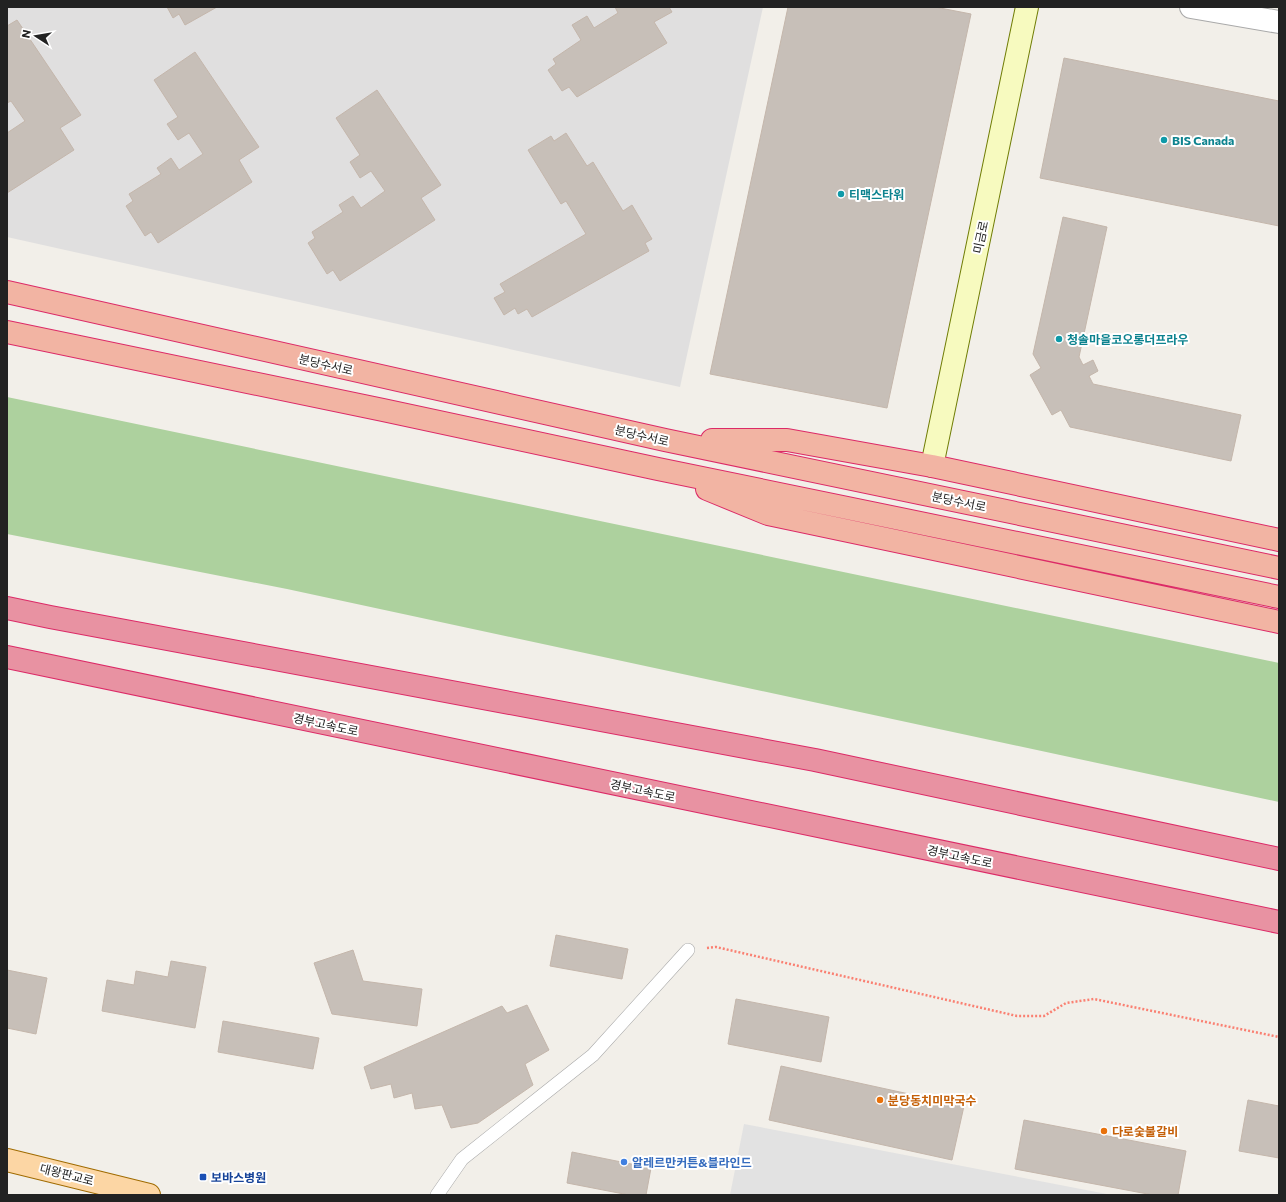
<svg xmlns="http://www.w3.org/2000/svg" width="1286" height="1202" viewBox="0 0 1286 1202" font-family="Commissioner,'Noto Sans KR',sans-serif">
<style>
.residential{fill:#e0dfdf}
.forest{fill:#add19e}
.parking{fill:#e2e2e2}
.building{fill:#c7bfb8;stroke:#c4b6ab}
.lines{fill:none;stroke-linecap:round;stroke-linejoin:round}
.service-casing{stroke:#a9a9a9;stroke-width:14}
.tertiary-casing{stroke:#a9a9a9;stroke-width:24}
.secondary-casing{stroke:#707d05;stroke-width:24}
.primary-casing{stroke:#a06b00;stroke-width:24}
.trunk-casing{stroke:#dc2a67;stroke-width:24}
.motorway-casing{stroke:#dc2a67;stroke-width:24}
.path{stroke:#fa8072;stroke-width:2.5;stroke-dasharray:2 2;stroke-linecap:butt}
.service{stroke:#fff;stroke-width:13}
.tertiary{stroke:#fff;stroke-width:22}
.secondary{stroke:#f7fabf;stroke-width:22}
.primary{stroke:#fcd6a4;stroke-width:22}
.trunk{stroke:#f2b4a3;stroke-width:22}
.motorway{stroke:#e892a2;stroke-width:22}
.culture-dot{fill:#0f9aa8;stroke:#fff;stroke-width:1.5}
.food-dot{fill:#e8710a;stroke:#fff;stroke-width:1.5}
.shop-dot{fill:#3f7fe0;stroke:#fff;stroke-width:1.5}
.transit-dot{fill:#1a4fb4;stroke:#fff;stroke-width:1.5}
.labels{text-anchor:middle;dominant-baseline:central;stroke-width:4;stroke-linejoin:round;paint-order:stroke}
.culture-label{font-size:12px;font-weight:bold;fill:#0d838f;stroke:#fff;text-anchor:start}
.street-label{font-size:12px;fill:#222;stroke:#fff}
.food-label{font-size:12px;font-weight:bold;fill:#c56008;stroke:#fff;text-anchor:start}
.shop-label{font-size:12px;font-weight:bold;fill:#366cbe;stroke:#fff;text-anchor:start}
.transit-label{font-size:12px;font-weight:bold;fill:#164399;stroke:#fff;text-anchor:start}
</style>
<rect width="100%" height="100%" fill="#f2efe9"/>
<path class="residential" d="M7,7h756l-83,380 -673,-150z"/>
<path class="forest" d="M7,397l1272,266v139l-992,-213 -280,-55z"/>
<path class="parking" d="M744,1124l368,71h-382z"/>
<path class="building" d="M167,7h50l-32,18 -6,-11 -6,4z
M615,7h54l3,5 -18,10 13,21 -90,54 -8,-10 -7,4 -14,-21 8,-6 -3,-5 28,-19 -9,-15 15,-9 7,12 24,-15z
M788,7h147l36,7 -84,394 -177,-34z
M17,20l64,95 -21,13 14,22 -67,43v-60l18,-12 -14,-20 -4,2v-77z
M195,52l64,95 -20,13 13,22 -94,61 -7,-11 -6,4 -19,-30 7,-5 -4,-7 32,-20 -4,-6 14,-10 8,12 24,-16 -14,-21 -11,7 -11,-16 11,-7 -24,-37z
M1064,58l215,43v125l-239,-48z
M377,90l64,95 -20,13 14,22 -95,61 -7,-11 -6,4 -19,-31 7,-5 -3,-6 31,-20 -4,-7 14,-9 8,12 24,-17 -14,-20 -11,7 -10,-16 10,-7 -24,-37z
M566,133l21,33 6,-4 30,49 9,-6 20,34 -7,4 4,8 -117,66 -5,-8 -9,5 -3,-6 -11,7 -10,-17 11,-6 -5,-8 86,-50 -20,-33 -5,3 -33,-54 23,-14 3,5z
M1063,217l44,10 -28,130 4,8 10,-5 5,11 -9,5 4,8 148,31 -10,46 -161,-34 -9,-17 -9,5 -22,-40 11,-7 -8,-14z
M556,935l72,14 -6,30 -72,-13z
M353,950l10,31 59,8 -5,37 -85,-12 -18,-51z
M171,961l35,6 -11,61 -93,-17 5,-31 27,5 2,-14 32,6z
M7,970l40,8 -11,56 -29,-6z
M736,999l93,18 -8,45 -93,-18z
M527,1005l22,45 -24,14 8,21 -55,38 -27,5 -9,-23 -27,4 -3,-16 -18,5 -3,-14 -20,5 -7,-22 138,-61 5,7z
M223,1021l96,17 -6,31 -95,-17z
M781,1066l183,40 -12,54 -183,-40z
M1248,1100l31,6v52l-40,-7z
M1024,1120l162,31 -8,44h-25l-138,-26z
M572,1152l79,16 -5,27h-17l-62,-12z"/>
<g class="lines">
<g class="service-casing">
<path id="service" d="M437,1195l25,-36 131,-104 95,-105"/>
</g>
<g class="tertiary-casing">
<path id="tertiary" d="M1191,7l88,15"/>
</g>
<g class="secondary-casing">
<path id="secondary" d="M932,466l95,-459"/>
</g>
<g class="primary-casing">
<path id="primary" d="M7,1160l142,35"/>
</g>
<g class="trunk-casing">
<path id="trunk" d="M7,292l658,148 614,128
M7,332l376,78 275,59 621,128
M712,440h75l145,26 347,74
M707,489l61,25 511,108"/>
</g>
<g class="motorway-casing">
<path id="motorway" d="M7,608l43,9 765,143 464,99
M7,657l1272,265"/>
</g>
<path class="path" d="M707,948l9,-1 301,69h27l22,-13 28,-4 185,38"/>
<use href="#service" class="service"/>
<use href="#tertiary" class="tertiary"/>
<use href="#secondary" class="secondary"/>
<use href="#primary" class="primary"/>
<use href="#trunk" class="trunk"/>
<use href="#motorway" class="motorway"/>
</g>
<g class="culture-dot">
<circle cx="1164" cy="140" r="4"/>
<circle cx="841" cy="194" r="4"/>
<circle cx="1059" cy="339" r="4"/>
</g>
<g class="food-dot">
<circle cx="880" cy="1100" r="4"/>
<circle cx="1104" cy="1131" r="4"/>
</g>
<circle class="shop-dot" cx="624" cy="1162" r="4"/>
<rect class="transit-dot" x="199" y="1173" width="8" height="8" rx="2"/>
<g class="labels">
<g class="culture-label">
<text x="1172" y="140">BIS Canada</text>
<text x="849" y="194">티맥스타워</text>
<text x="1067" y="339">청솔마을코오롱더프라우</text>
</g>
<g class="street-label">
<text transform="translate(980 237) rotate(-78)">미금로</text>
<text transform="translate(326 364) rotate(13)">분당수서로</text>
<text transform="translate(642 435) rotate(13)">분당수서로</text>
<text transform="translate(959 501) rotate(12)">분당수서로</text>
<text transform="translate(326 724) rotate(12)">경부고속도로</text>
<text transform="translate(643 790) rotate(12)">경부고속도로</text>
<text transform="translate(960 856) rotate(12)">경부고속도로</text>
<text transform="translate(67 1174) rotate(14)">대왕판교로</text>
</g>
<g class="food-label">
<text x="888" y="1100">분당동치미막국수</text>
<text x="1112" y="1131">다로숯불갈비</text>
</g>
<g class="shop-label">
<text x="632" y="1162">알레르만커튼&amp;블라인드</text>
</g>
<g class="transit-label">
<text x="211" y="1177">보바스병원</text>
</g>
</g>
<rect width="1286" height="1202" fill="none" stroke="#222222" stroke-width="16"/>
<g transform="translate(36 36) rotate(282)" stroke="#ffffff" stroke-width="3" paint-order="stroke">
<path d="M0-3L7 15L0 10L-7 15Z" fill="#222222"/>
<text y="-6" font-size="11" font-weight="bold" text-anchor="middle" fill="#222222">N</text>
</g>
</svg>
